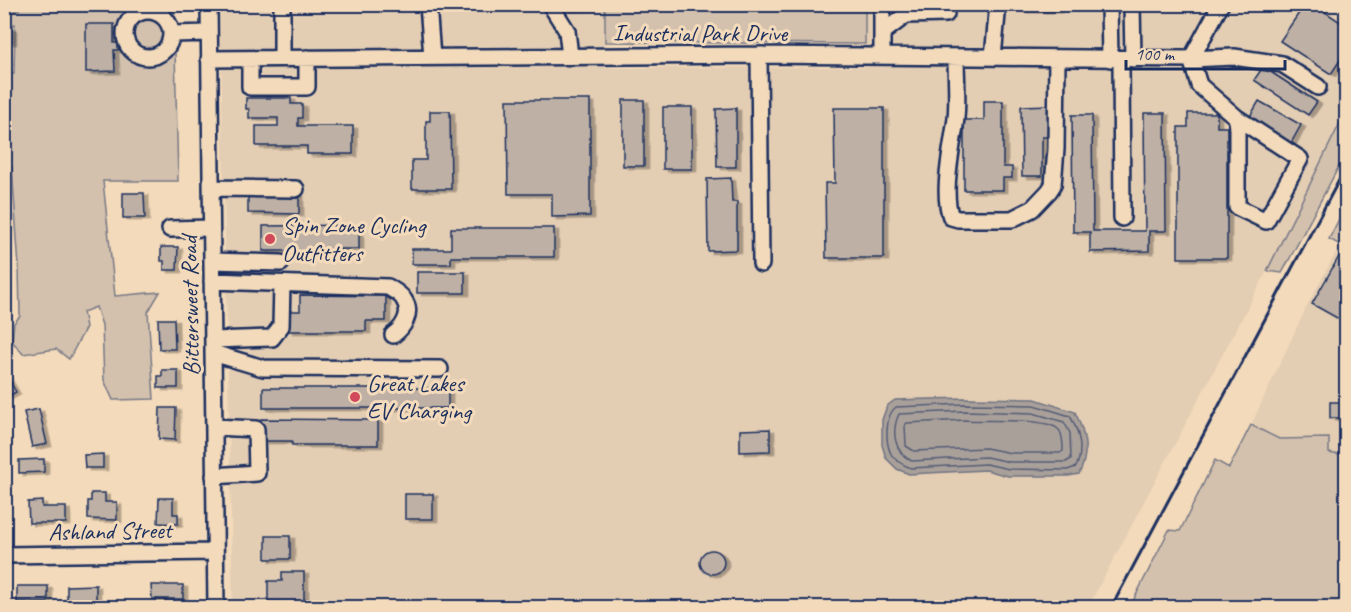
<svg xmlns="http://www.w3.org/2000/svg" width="1351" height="612" viewBox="0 0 1351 612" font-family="Caveat,sans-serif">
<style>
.built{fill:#e3cdb3}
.green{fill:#d3c1ad;stroke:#777886;stroke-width:1.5}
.water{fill:#a9a09a;stroke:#707382;stroke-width:1.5}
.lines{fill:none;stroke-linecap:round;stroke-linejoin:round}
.shore{stroke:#545c76;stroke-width:1.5}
.building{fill:#beb0a4;stroke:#1b2f5e;stroke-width:1.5;filter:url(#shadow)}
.minor-casing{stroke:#1b2f5e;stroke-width:20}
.minor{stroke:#f3daba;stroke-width:15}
.rail{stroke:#1b2f5e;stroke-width:3}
.poi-dot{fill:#d1495b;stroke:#f3daba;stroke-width:2}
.labels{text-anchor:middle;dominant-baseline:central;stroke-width:6;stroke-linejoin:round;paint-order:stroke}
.street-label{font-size:24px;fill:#1b2f5e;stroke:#f3daba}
.poi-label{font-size:24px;fill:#1b2f5e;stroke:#f3daba;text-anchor:start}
</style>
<defs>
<filter id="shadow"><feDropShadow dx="4.5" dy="2.5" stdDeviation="0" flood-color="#0004"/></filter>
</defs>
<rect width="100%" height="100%" fill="#f3daba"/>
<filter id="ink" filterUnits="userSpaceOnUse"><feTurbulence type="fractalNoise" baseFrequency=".0167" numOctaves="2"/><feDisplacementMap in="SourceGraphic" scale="12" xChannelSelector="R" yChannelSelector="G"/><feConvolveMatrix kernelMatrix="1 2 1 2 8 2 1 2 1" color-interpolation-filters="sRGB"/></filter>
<g filter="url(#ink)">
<path class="built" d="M220,5h385v63l259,-1 1,-62h481v106l-79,160 -179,336h-855z
M1340,245l6,3v208l-17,-3v-15l-50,1 -28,-14 57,-121z"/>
<path class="green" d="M19,5h155l4,176h-75l12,115 45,-4 -12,20 6,87 -41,1 -9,-20 -2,-55 -6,-18 -13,5 3,15 -17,32 -13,-10 -33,5 -11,-13 2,-18 6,-7 -1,-49 -7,-100 -7,2 -1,-98 10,3 1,-50h-10v-12l14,-2z
M605,5h260v39l-260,-2z
M1346,111v42l-64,120 -15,-2z
M1346,205v43l-17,-9z
M1251,425l28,14 50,-1v15l17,3v151h-216l39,-77 11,1 35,-71 14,8z"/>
<path class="water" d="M965,398l70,1 40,13c10,21 15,40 4,62l-11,2h-60l-22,-6 -77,4 -12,-5 -11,-11 -4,-13v-25l5,-14 8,-6z"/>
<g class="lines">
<path class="shore" d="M965,404l69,1 36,11c9,15 14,35 6,51l-9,3 -58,-1 -23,-5 -75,4c-8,-3 -16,-7 -20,-14 -6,-12 -6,-39 5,-47z
M965,411l68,2 31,9 6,11 1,26 -5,3h-56l-24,-5 -74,4c-18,-8 -21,-30 -13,-47z
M965,420c19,2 79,-3 93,9 5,4 5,16 5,22l-3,2h-49l-25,-5 -72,3 -8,-5 -1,-21 2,-2z"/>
</g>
<path class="building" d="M493,4h40v4l-40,1z
M566,4h25v4l-25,1z
M1019,4h38v6h-38z
M1305,4h8l33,22v29l-2,-1 -13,20 -51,-33z
M86,24h28v19h4v7h-4l1,21 -29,1z
M4,28h8v14h-8z
M1263,67l54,35 -9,13 -54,-35z
M246,98h45v6h11v14h-4v8h55v28h-46v-8h-51v-20h22v-8h-29v-9h-3z
M507,100h83v116l-38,1v-23h-44z
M623,100h21v66h-21z
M984,101h19v66h9v11h-9v12h-39v-70h20z
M1259,101l42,24 -10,18 -42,-25z
M1052,105l1,32h-11v39h-20l-1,-70z
M663,107h29v62h-29z
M736,108v59h-19l-1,-58z
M834,108h50v150h-58l-1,-75h10z
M430,111h20l1,78h-39v-29h14v-39h4z
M1144,113h21l1,118h-17v20l-59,1v-20h-17l-1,-117h20l1,116h52z
M1188,113h29v14h10v131h-49v-131h10z
M731,178l1,24h5v48l-29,1 -1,-72z
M123,193h21l1,25h-22z
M248,193l51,1v20l-51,-1z
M359,225v24h-19v8h-49v-6h-28v-25z
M451,228h103v29h-103v7h-39v-15h39z
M161,247h17l-1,23h-13v-9h-3z
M1341,253l5,3v67l-34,-19z
M417,272h48v21h-48z
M300,295l86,1v25h-20v10h-78v-20h12z
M158,319h16l1,30h-16z
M162,370h16v18h-20v-12h4z
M4,371l12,21 -12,7z
M263,388h185v20h-185z
M1330,402h16v16h-16z
M160,408h16l-1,32 -16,-1z
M39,409l8,35 -15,3 -8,-35z
M261,419l117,1v25h-86v-4h-31z
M770,429v22l-30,1v-22z
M103,454v14h-18l-1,-13z
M44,459v13l-25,1v-13z
M91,493h14v9h12v18l-29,-1v-18h3z
M405,494h28v25h-28z
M159,498h14v16h5v10l-20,-1z
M42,501v6h24v16h-37l-1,-21z
M266,536h24v23h-24z
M700 562a12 12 0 1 1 24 0a12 12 0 1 1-24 0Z
M282,572h22v36h-22v-6h-14v-21h14z
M96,585v15l-29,1v-15z
M151,585h32v14h-31z
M17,586h31v16h-31z"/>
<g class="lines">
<g class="minor-casing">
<path id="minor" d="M209,4l7,604
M282,4v54
M428,4l4,53
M550,4l17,27 3,25
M882,4v52
M1109,4l1,55
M1132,4l1,55
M1221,4l-30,55 8,26 38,33 63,41 -34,62 -29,-14v-89
M125 34a23 23 0 1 1 46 0a23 23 0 1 1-46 0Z
M882,33l24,-18 40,-1
M172,34l37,-1
M759,55l2,209
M956,57c0,20 2,41 0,61 -3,27 -15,74 -5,99l7,2h54l20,-10 17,-18 4,-6 3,-36 1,-91
M993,57l5,-53
M209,59l550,-4 432,4 43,-2 48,7 36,23
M250,59v28h57v-29
M1121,59l1,159
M211,188l85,1
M170,229l41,-1
M212,261l69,2
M212,281l176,6c5,3 14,8 16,13 9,13 -1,28 -11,35
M213,340l59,-2 9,-12 1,-42
M213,353l50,15 177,1
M214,427l42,2 1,44 -43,3
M4,555l211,-3"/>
</g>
<use href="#minor" class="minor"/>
<path class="rail" d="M1111,608l235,-441"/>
</g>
</g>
<g class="poi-dot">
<circle cx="270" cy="239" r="6"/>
<circle cx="355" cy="397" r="6"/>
</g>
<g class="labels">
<g class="street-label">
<text x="700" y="33">Industrial Park Drive</text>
<text transform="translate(190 306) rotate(-91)">Bittersweet Road</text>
<text transform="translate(110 531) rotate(-1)">Ashland Street</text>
</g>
<g class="poi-label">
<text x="282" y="225">Spin Zone Cycling<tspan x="282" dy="28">Outfitters</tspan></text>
<text x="367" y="383">Great Lakes<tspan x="367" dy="28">EV Charging</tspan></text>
</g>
</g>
<rect width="1351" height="612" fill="none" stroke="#f3daba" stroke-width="24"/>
<rect x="12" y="12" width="1327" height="588" fill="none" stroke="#1b2f5e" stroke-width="2" filter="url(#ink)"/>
<path d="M1126 60v9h159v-9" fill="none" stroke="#1b2f5e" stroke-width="3"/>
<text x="1135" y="60" font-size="18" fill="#1b2f5e" stroke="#f3daba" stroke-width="4.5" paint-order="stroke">100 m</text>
</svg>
